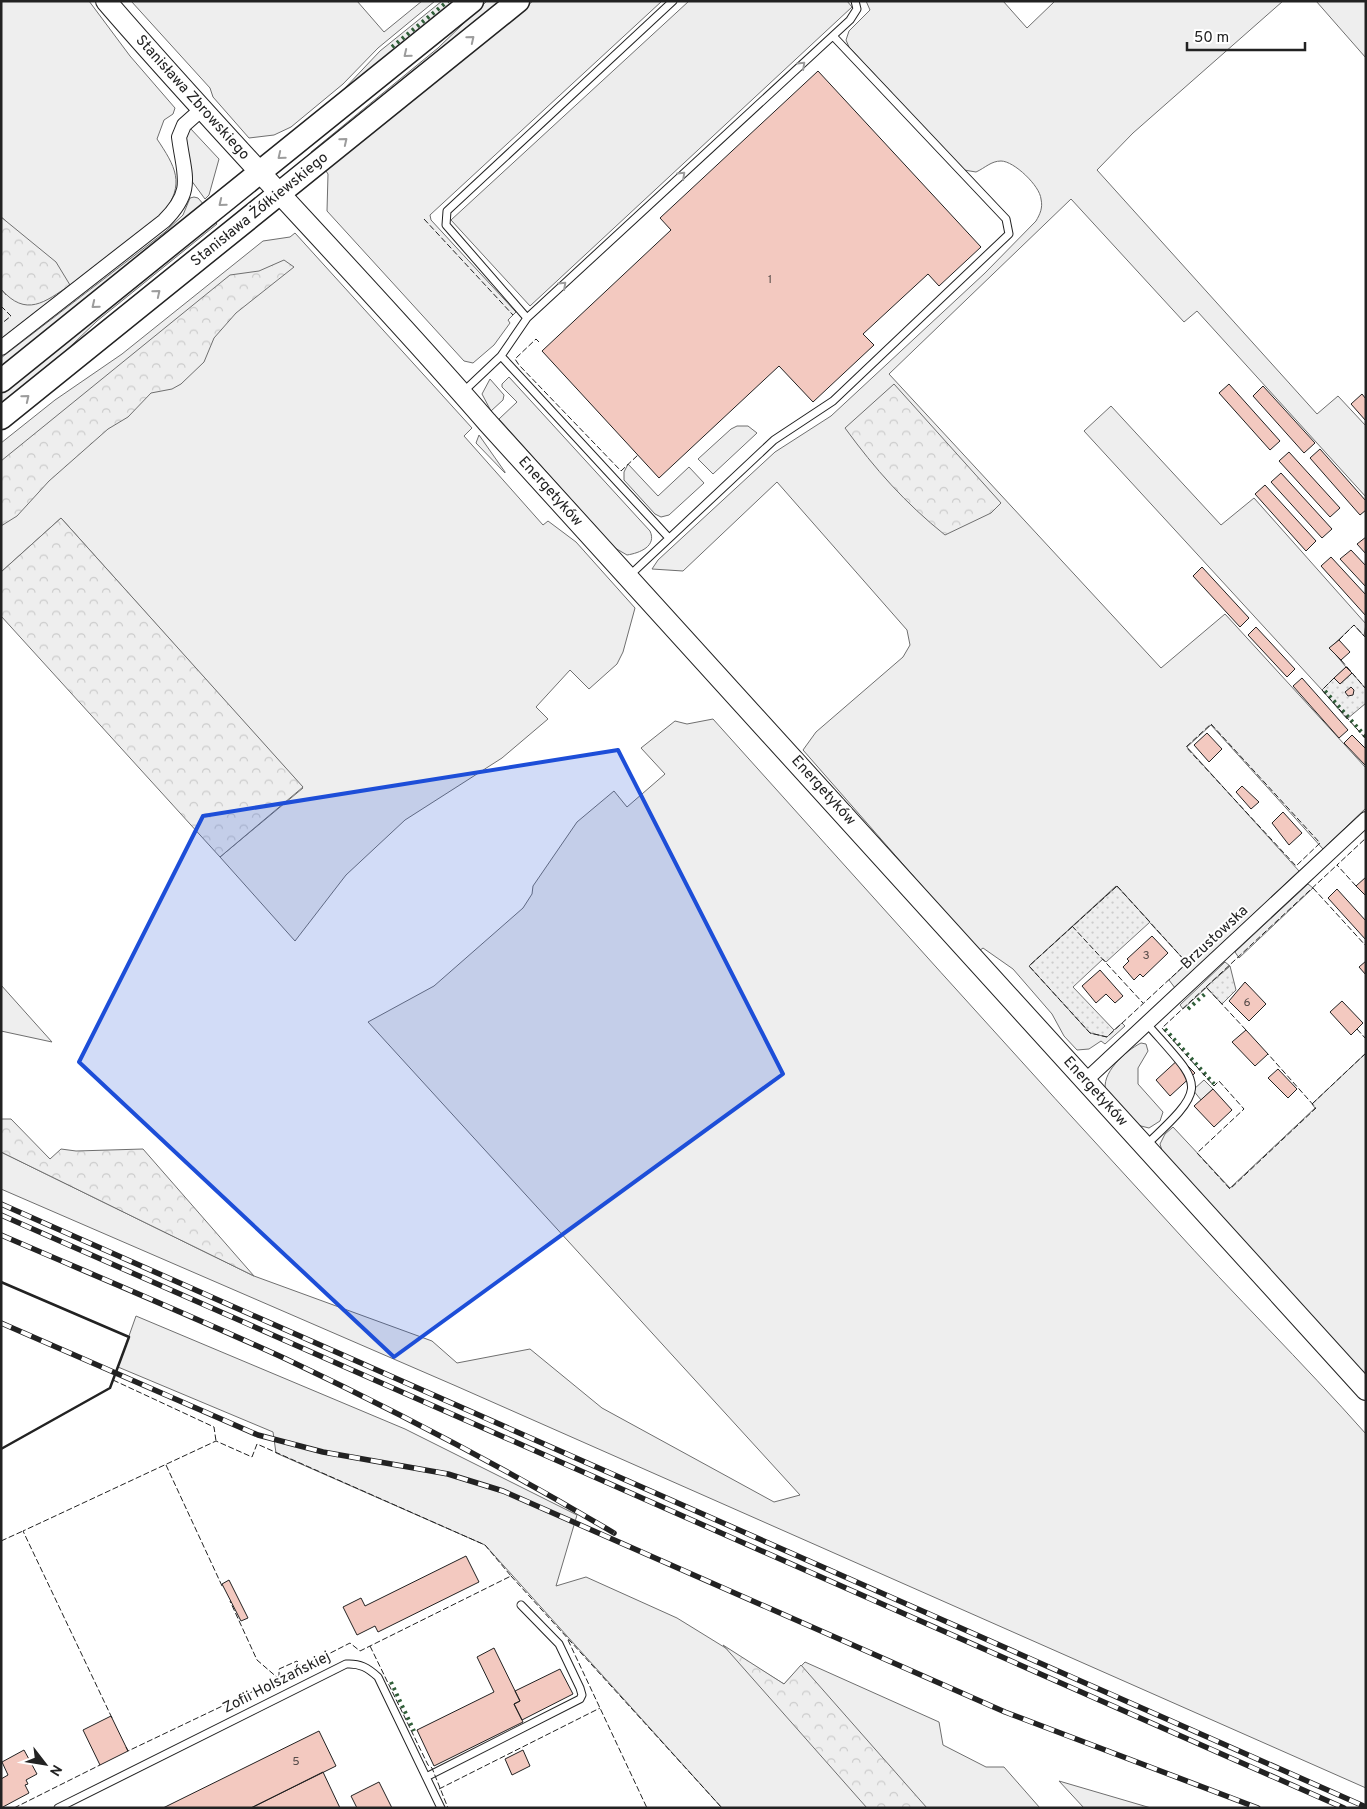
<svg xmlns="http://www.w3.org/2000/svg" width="1367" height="1809" viewBox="0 0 1367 1809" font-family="Overpass,sans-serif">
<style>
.grass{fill:#eee;stroke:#6f6f6f}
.forest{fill:url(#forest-crowns);stroke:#6f6f6f}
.garden{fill:url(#garden-dots);stroke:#6f6f6f}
.parking{fill:#ededed;stroke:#6f6f6f}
.building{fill:#f3c9c0;stroke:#222}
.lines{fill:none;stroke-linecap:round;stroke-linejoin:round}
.lane-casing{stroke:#222;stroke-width:9}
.street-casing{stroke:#222;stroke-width:16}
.secondary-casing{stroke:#222;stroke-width:22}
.primary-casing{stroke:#222;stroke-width:25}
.lane{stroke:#fff;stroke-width:7}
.street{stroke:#fff;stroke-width:14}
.secondary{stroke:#fff;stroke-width:20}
.primary{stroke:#fff;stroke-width:22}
.rail-casing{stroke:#222;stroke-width:5.5}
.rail{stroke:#fff;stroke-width:4;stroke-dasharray:11;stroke-linecap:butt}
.hedge{stroke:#2f5e38;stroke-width:4;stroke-dasharray:2.5 4;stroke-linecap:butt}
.fence{stroke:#222;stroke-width:1;stroke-dasharray:6 2.5;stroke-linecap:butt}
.wall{stroke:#222;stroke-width:2.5}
.oneway{stroke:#9c9c9c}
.marked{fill:#1d4ed8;fill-opacity:0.2;stroke:#1d4ed8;stroke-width:4;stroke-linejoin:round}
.labels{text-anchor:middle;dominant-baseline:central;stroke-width:4;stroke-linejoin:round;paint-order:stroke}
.number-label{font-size:12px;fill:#564c4a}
.street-label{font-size:15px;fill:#222;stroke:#fff}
</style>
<defs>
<pattern id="forest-crowns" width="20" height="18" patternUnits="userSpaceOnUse" patternTransform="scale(1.25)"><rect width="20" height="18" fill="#eee"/><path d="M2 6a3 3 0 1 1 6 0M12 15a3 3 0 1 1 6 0" fill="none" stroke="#ccc"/></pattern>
<pattern id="garden-dots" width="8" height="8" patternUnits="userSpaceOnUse" patternTransform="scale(1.25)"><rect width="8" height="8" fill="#eee"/><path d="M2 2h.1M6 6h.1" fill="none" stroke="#ccc" stroke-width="1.8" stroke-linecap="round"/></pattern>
</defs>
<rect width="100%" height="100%" fill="#fff"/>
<path class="grass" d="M1,1h88l41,55 45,52 -2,6 -9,6 -7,19c18,27 29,45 6,74l-162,126v-50l5,6v-74l-5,-4z
M131,1h226l27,31 38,-31h13l-57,47 -35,36 -52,43 -17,8 -25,3 -36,-41 -3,-9z
M442,1h18l-133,106 53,-56z
M487,1h17l-191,154 -2,-3 127,-104z
M533,1h129l-232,214 1,5 85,92 -8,8 2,3 -16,22 -21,18 -9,-2 -137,-150 1,-37 -4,-6z
M866,1h137l24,27 28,-27h228l-150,132 -36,37 220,244 21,-18 28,30v71l-169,-186 -13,11 -113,-123 -182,175 272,294 64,-54 141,154v40l-43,41 -112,-124 -24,22 112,124 -124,117 -6,-8 18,-17 -71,-77 -87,80 78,70 15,-13 3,3 -20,18 -4,-3 -12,8 -12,1 -13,-14 -12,-22 -39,-45 -30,-21 -4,3 -176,-201 13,-18 87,-75 7,-12 -3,-15 -130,-148 -94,89 -31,-2 6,-9 117,-108 56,-36 154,-143 51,-52c4,-7 7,-13 5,-22 -1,-13 -27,-38 -40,-38 -10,0 -16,7 -25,11l-12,-2 -115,-123 -3,-7 3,-9 21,-21z
M1316,1h50v57z
M190,128l29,31 -10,36 -4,4 -14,-19 -5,-41z
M194,197l4,1 7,8 -204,163v-11l164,-126 18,-17 7,-17z
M214,220l3,4 -120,97 -45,43 -51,42v-13z
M295,233l177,195 -8,8 79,89 5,-4 28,21 59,66 -12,44 -6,12 -28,25 -19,-19 -34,37 12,12 -46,39 -97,62 -59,55 -51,66 -75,-84 83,-69 -242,-270 -60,54v-129l54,-43 67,-46 141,-113 27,-4z
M509,377l141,154c7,15 -10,22 -23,24l-12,-7 -116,-129 18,-17 -15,-15v-3z
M490,379l14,16 -1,5 -12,11 -9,-17z
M1111,406l110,119 33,-27 112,126 -2,12 -10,-11 -24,23 16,19 -24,23 -238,-259z
M737,426h11l9,7 -44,41 -15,-15 33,-30z
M479,435l26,37v1l-29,-30z
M628,464l30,32 31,-29 15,16 -35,32 -8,2 -6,-3 -31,-34v-8z
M713,719c152,169 303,338 457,505 64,71 132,138 196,210v354l-910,-402 -455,-197v-37l253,124 178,65 25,22 73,-14 72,59 172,94 26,-7 -432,-473 66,-36 89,-78 9,-14 1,-8 44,-64 37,-31 13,16 38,-33 -24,-26 34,-27 12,3z
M1308,884l5,4 -74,70 -4,-6z
M1225,962l5,4 -47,43 -3,-4z
M1,985l51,57 -51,-11z
M1141,1043l5,1 2,7 -10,17v16l25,28 -3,9 -11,7 -12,-3 -31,-33c-6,-18 19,-41 35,-49z
M1366,1053v324l-203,-223 -3,-10 5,-10 8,-7 57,61 85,-80 -3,-4z
M136,1316l269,113 172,86 -21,71 30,-9 91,41 107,66 21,-22 134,60 4,23 43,22h18l36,41h-318l-237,-263 -209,-92 -3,-21 -155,-65z
M1059,1781l92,27h-67z"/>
<path class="forest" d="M1,217l55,45 14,23c-25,17 -44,33 -69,4z
M284,260l10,7 -58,46 -22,25 -10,24 -23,22 -9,5 -21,4 -23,24 -20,12 -59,52 -32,35 -16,10v-65l229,-186 29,-4z
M894,384l107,119 -10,10 -46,22c-40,-32 -70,-66 -100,-107z
M61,518l242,269 -83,70 -219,-241v-44z
M1,1119h10l39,40 11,-10 15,2 67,-2 111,127 -253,-124z
M723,1645l61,39 17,-19 126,143h-60z"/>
<path class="garden" d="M1352,673l14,16v14l-19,16 -25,-29 12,-12 6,6z
M1117,886l33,36 -44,40 -3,-3 -30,28 41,43 -7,7 -17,-4 -61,-67z
M1230,966l6,24 -14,14 -16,-17z"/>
<path class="parking" d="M689,1h158l5,6 -322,299 -79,-86z
M1204,1080l9,9 -12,11 -8,-10z"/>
<path class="building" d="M818,71l163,176 -42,39 -11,-12 -65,60 11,11 -61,57 -34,-36 -120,112 -117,-127 129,-121 -11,-12z
M1229,384l51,57 -10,9 -51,-57z
M1263,386l52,57 -11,10 -51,-57z
M1362,394l4,5v22l-15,-17z
M1320,449l46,52v9l-6,5 -50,-57z
M1289,452l51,56 -10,9 -51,-56z
M1281,473l51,56 -10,9 -51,-56z
M1265,485l51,56 -10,10 -51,-57z
M1366,537v17l-9,-10z
M1351,550l15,16v21l-26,-28z
M1331,557l35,38v21l-45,-50z
M1202,567l47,51 -9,9 -47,-51z
M1256,627l39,42 -8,8 -39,-42z
M1339,640l11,12 -9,8 -12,-12z
M1346,667l6,6 -12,11 -6,-6z
M1302,678l46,52 -9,8 -46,-52z
M1351,687l3,3 -1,5 -5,1 -3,-4z
M1207,733l15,16 -13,13 -15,-17z
M1352,735l14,14v17l-22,-23z
M1242,786l17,16 -8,7 -15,-17z
M1283,812l19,21 -13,12 -17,-22z
M1366,877v19l-10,-10z
M1337,889l29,32v19l-38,-42z
M1152,936l16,17 -25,24 -3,-3 -6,6 -11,-13 6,-6 -2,-2z
M1366,961v14l-7,-8z
M1100,970l23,26 -8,7 -9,-9 -10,9 -14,-17z
M1245,982l21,22 -17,17 -20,-20z
M1342,1001l21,22 -12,12 -21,-23z
M1246,1030l22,24 -13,12 -23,-24z
M1180,1058l15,15 -25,23 -14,-16z
M1278,1069l19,20 -9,9 -20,-20z
M1213,1089l19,21 -18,17 -20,-21z
M466,1556l13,26 -101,50 -3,-6 -18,9 -14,-28 18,-9 4,8z
M229,1580l19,38 -7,3 -19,-37z
M494,1648l26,53 -6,3 9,18 -89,44 -17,-36 77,-38 -17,-35z
M560,1669l13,25 -51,26 -8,-16 6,-3 -5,-10z
M111,1716l17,35 -28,14 -17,-35z
M319,1731l17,35 -85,42h-88z
M24,1750l13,24 -11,6 2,4 -3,1 4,8 -28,15v-29l7,-4 -6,-13z
M523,1750l7,16 -18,9 -7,-16z
M323,1772l17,36h-89z
M379,1782l13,26h-35l-6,-12z"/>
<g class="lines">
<g class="lane-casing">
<path id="lane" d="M527,318l-81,-93 1,-14 226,-210
M501,356l168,182
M464,391l37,-35 26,-38 323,-298 7,-11 -2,-8
M629,576l145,-136 59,-39 176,-167 -3,-15 -173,-183
M1146,1145c65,-61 56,-58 1,-121
M426,1777l154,-78 2,-4 -2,-7 -21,-44 -38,-39
M58,1808l288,-144c14,-1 22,4 32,13l63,131"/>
</g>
<g class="street-casing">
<path id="street" d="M1,348l163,-127c31,-31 20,-45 15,-84l5,-12 18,-16
M1085,1081l281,-262"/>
</g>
<g class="secondary-casing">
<path id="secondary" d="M106,1c124,144 257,278 381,421l879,968"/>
</g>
<g class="primary-casing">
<path id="primary" d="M1,381l471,-380
M1,418l517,-417"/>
</g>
<use href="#lane" class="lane"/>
<use href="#street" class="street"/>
<use href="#secondary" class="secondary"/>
<use href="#primary" class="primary"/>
<g class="rail-casing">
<path id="rail" d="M1,1204l1365,603
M1,1215l1343,593
M1,1235c95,41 191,81 285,124 112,53 222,111 328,174
M1,1323l257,112 65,17 125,22 55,17 502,221 253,96"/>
</g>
<use href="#rail" class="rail"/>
<path class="hedge" d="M392,47l56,-46
M1325,691l41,46
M1188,1009l18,-16
M1165,1029l49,55
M391,1682l23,49"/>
<path class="fence" d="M424,219l89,96
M1,306l10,10 -10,8
M539,342l-3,-3 -21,20 4,6 102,106 17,-16
M1339,640l15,-15 12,13
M1341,660l25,29
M1334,678l-12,12 44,49
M1211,724l109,119 -24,23 -110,-119z
M1117,886l70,77 -80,74 -17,-4 -61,-67z
M1356,886l-19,-21 29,-27
M1313,888l53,58
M1072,926l71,77
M1206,987l131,-122
M1357,1029l9,10
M1246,1030l-40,-43 -44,41 52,58 5,-5 25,28 -47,44 33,36 86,-81 -48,-54
M1312,1104l54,-51
M113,1380l101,47 2,14
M166,1465l57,123
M1,1541l22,-10
M511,1576l211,232
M568,1640l79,168
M370,1646l58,119 4,3 16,40
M112,1718l-89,-187 193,-90 36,16 5,-13 228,101 26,31 -151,75 -10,-8 -47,24 -6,-6 -18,8v10
M126,1747l2,4 151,-72 -22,-19 -27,-59
M439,1789l161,-81
M14,1808l86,-43"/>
<path class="wall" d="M1,1282l128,55 -19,51 -109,61"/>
</g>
<defs><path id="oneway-chevron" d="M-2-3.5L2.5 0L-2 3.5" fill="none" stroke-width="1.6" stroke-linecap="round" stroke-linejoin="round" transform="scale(1.25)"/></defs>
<g class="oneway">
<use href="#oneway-chevron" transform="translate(471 39) rotate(-39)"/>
<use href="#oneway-chevron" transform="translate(407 54) rotate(141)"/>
<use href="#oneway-chevron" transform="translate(802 65) rotate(-43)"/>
<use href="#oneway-chevron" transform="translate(344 141) rotate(-39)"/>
<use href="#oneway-chevron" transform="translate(281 156) rotate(141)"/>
<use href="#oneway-chevron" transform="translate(682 175) rotate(-43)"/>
<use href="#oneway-chevron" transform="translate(222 203) rotate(141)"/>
<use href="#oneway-chevron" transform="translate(563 285) rotate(-43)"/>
<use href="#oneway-chevron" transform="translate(157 293) rotate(-39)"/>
<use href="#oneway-chevron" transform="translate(95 305) rotate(141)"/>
<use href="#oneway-chevron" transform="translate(26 398) rotate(-39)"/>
</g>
<path class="marked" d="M618,750l165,324 -389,283 -315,-295 124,-246z"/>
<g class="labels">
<g class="number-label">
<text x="770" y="280">1</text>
<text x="1146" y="956">3</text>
<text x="1247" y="1003">6</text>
<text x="296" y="1762">5</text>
</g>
<g class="street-label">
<text transform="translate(192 98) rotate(48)">Stanisława Zbrowskiego</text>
<text transform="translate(260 210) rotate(-39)">Stanisława Żółkiewskiego</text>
<text transform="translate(550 492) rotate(48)">Energetyków</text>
<text transform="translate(823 791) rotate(48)">Energetyków</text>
<text transform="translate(1215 938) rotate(-43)">Brzustowska</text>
<text transform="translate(1095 1092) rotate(48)">Energetyków</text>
<text transform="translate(277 1683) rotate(-27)">Zofii Holszańskiej</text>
</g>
</g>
<rect width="1367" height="1809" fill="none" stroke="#222222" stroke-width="5"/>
<g transform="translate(45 1764) rotate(121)" stroke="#ffffff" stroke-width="4" paint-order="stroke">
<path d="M0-4L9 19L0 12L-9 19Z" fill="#222222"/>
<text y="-8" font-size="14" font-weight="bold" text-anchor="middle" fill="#222222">N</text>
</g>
<path d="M1187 42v8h118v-8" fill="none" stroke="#222222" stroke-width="2.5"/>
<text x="1194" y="42" font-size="15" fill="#222222" stroke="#ffffff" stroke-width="4" paint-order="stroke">50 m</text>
</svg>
